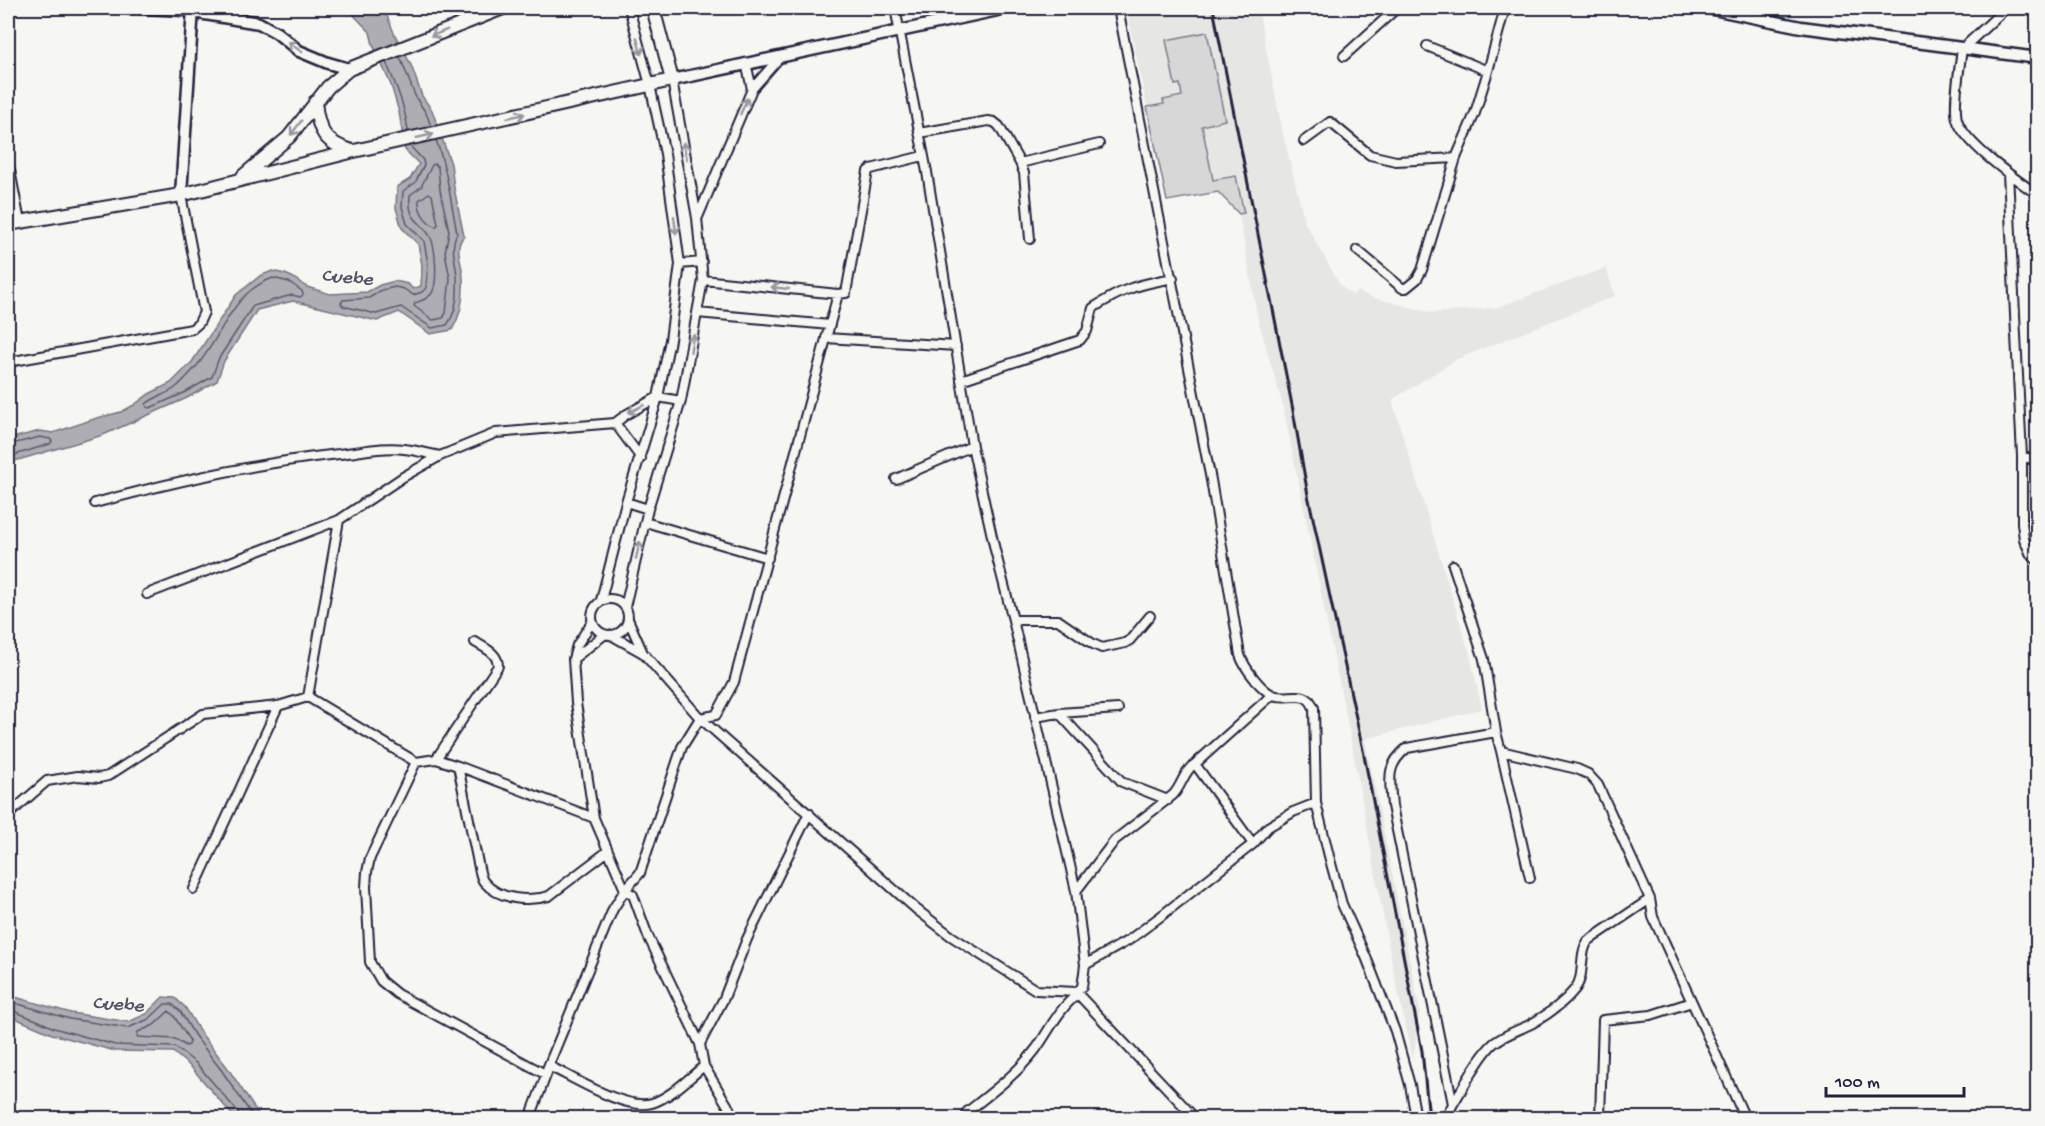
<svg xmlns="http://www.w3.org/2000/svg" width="2045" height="1126" viewBox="0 0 2045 1126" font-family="'Gochi Hand',sans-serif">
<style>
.built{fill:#e6e6e4}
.green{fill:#d7d7d7;stroke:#7c7c89;stroke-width:1.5}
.water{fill:#adadb3;stroke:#757583;stroke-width:1.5}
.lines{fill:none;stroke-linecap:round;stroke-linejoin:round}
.shore{stroke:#5a5a6b;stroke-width:1.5}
.street-casing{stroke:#22223b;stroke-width:12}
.secondary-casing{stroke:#22223b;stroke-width:15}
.primary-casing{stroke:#22223b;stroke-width:16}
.street{stroke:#f6f6f2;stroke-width:8}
.secondary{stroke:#f6f6f2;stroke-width:10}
.primary{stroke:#f6f6f2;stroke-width:12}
.rail{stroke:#22223b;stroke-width:3}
.oneway{stroke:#9797a0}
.labels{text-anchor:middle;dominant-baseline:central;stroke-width:5;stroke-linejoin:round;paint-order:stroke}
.water-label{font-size:20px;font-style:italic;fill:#535365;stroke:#f6f6f2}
</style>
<rect width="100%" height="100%" fill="#f6f6f2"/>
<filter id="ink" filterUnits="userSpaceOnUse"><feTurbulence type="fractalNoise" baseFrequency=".0167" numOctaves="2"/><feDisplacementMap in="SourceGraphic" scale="12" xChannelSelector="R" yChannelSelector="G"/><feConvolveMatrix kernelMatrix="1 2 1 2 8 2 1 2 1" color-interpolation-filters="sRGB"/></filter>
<g filter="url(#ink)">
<path class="built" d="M1126,8h132l25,126 22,89 35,62 12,10 5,-4 14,6 61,16 63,-5 111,-40 9,28 -158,63 -65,41 78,255 12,54 -117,30 55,272 -7,49 -19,-86 -43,-233 -68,-335 -25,-87 -19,-104 -21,-23 -51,9z"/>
<path class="green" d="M1207,32l18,88 -23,6 11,54 23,-4 8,37 -5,1 -21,-22 -51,9 -20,-94 17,-3 -1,-4 19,-4 -2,-12 -5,1 -9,-45z"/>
<path class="water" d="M347,8h37l10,25 17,32 11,31 10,14 19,54 3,24 10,48c-11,12 -1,28 -1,42 1,18 -2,37 -11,52l-22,4 -31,-22 -22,9 -84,-20 -36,9 -33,51 -7,20 -30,17 -84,37 -95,28v-24l32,-8 13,2 44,-15 24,-6 13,-7 15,-11 22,-11 21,-21 44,-67 24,-19 12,-5 13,3 7,3 15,10 23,7 37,-2 13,-7 15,-4 13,3 5,5 8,-3 1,-21 -4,-21 -16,-16 -6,-20 1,-21 13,-8 9,-15 -14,-14 -6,-38 -8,-27 -18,-40 -3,-13z
M8,995l63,18 58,9 17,-8 17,-17 12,1 10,9 15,25 27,35 34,51h-26l-44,-51 -18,-15 -58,-1 -63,-17 -44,-19z"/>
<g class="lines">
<path class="shore" d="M400,57l16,41 10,15 5,13
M386,62c10,23 19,44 22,69
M410,146l13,14 1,5 -9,18 -12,8 -1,16 5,17 17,17 4,23 -2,24 -4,4 -9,3 -9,-6 -9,-2 -13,3 -13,8 -26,2 -2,3 2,3 33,8 25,-7 31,21 15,-3c9,-12 11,-31 10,-46 0,-16 -8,-30 0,-46 -6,-31 -10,-63 -21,-93
M435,164l3,3 2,23 9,41 -4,21 5,27 -4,34 -3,5 -10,2 -19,-14 1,-3c6,-2 13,-4 17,-10 6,-10 4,-46 -2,-57 -11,-18 -22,-14 -20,-41l11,-8 11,-22z
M429,193l3,2 6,29 -2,3c-10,-5 -18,-15 -17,-27z
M273,278l16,4 13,9 1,4 -3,2 -8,-2 -39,11 -34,52 -7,19 -28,16 -34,15 -3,-1 -1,-3c9,-8 20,-9 29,-16 7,-5 14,-14 20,-20 27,-30 36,-76 78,-90z
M8,445l32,-8 10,2 2,2 -2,3 -42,13
M8,1001l62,18 58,9 21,-9 16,-15h7l8,7 15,25 27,35 32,47
M8,1009l31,12 15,7 61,17 60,2 21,16 42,49 1,6
M169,1011l5,5 16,25 -1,4 -3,1 -11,-7 -38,-2 1,-5 16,-7z"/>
<g class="street-casing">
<path id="street" d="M118,8l75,4
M895,8l32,164 45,274 23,104 18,70 63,271 9,74 -3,22 -6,5
M1118,8l93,472 29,175c4,12 21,35 33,40 15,6 33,-8 41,13l2,95 13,53 13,48 24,53 29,74 15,54 6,33
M2006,8l-44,41c-2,16 -9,55 -5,70 6,24 60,61 81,76
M1427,46l61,25
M1344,56l53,-48
M746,63l6,26
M919,133l69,-12 6,1 5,4 21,37 4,10 6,66
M1304,141l26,-19 40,33 26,6 60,-3
M8,160l12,62
M1020,163l79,-19
M2008,173l14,283v67l2,16 7,16 7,6
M698,217l54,-128 29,-33
M1357,250l45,38h4l11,-9 5,-9 34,-112 19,-45 13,-42 17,-63
M680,264l22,-2
M703,280l135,14 8,-1 22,-122 3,-2 52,-13
M697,313l133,12
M826,338l130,8
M8,362l184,-33 7,-6 5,-11 -23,-117
M961,380l119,-40 7,-9 6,-23c31,-20 44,-23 80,-30
M615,423l26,35
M2022,456l16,5
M896,479l76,-33
M626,502l22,7
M95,503c80,-22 162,-40 244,-49 21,-2 44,-8 65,-5 12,1 24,5 36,7
M645,522l123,36
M1453,565l31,94 12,73 5,19 76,18 11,5 10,11 52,114 3,18 92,201
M147,594l192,-74
M592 617a18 18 0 1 1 36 0a18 18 0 1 1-36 0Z
M601,600l25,-98 32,-105 12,-57 10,-76 -15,-110 -15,-69 -21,-77
M625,607l23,-98 33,-108 22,-121 -6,-62 -25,-138
M628,619l15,34 57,65 216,191 35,27 85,54 40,2 119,126
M1013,620h45l35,24 9,4 23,-5 5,-3 20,-24
M592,622l-15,23 -4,14 3,44 18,115 31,72 8,5 15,41 52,108 4,22 31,52
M611,635l32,18
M573,659l31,-24
M308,697l31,-177 64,-43 37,-21 56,-23 119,-10 12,-9 31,-17 23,4
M1059,713l63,69 46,18
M1035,717l24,-4 59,-4
M1501,751l29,127
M436,759l62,-93c0,-13 -13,-18 -23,-24
M416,762l-46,96 -3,14 -1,15 4,75 11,19 16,13 148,80 68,-165 12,-19 15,-17 42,-126 18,-29 16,-3 18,-33 104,-388
M1195,764l58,80
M458,766l21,102c1,4 2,11 5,14 15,18 45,20 65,14l59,-45
M8,815l39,-34 31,-5 21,2 9,-2 95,-62 75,-8 30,-9 108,65 20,-3 22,7 136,52
M194,889l84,-183
M1076,891l39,-51 58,-45c9,-9 11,-25 22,-31l77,-69
M1085,965l44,-25 32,-24 92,-72 15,-17 25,-15 23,-9
M700,1044l24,-46 23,-59 62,-126
M547,1070l2,-4c25,12 77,45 103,37 19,-6 37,-25 52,-37
M1453,1104c10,-16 27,-49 41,-61 12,-9 25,-13 37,-19 16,-9 33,-21 44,-35 11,-14 3,-34 13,-48l62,-42
M967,1112c24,-19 50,-38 69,-63 13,-18 23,-41 42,-55
M530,1118l18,-48
M1446,1118l7,-14 -61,-298c-2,-26 -7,-40 15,-58l89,-16
M1600,1118l3,-98 48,-5 41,-13"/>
</g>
<g class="secondary-casing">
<path id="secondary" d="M1708,8l93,19 237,31
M193,12l66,11 18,10 22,18 29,12 21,6
M672,80l335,-72
M181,195l12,-187"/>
</g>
<g class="primary-casing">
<path id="primary" d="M315,102c3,28 9,41 37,49
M243,176l46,-39 39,-50 21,-18 154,-61
M8,224l173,-29 173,-44 318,-71 -19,-72"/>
</g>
<use href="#street" class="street"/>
<use href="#secondary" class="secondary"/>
<use href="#primary" class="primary"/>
<path class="rail" d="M1213,8l79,397 16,90 55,255 59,301 7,67"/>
</g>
<defs><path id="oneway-shaft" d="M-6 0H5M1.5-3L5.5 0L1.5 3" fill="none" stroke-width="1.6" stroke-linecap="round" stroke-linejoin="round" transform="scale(1.5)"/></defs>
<g class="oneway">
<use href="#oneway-shaft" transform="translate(439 33) rotate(158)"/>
<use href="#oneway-shaft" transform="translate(639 46) rotate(75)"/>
<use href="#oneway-shaft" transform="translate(295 47) rotate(-145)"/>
<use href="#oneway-shaft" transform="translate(744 106) rotate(-66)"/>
<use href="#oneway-shaft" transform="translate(516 116) rotate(-13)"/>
<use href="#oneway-shaft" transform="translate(296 128) rotate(127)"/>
<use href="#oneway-shaft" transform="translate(425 136) rotate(-13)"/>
<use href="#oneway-shaft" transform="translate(685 151) rotate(-100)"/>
<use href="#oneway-shaft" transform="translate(675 225) rotate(83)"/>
<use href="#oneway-shaft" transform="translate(780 288) rotate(-174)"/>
<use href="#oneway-shaft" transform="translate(692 343) rotate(-80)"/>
<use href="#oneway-shaft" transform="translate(636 409) rotate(153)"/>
<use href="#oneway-shaft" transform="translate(638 550) rotate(-77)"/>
</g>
</g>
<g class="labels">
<g class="water-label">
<text transform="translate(347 279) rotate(5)">Cuebe</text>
<text transform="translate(118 1006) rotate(4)">Cuebe</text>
</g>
</g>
<rect width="2045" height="1126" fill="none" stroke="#f6f6f2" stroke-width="30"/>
<rect x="15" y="15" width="2015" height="1096" fill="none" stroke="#22223b" stroke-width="2" filter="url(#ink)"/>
<path d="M1826 1087v9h138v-9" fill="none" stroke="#22223b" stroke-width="3"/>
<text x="1835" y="1087" font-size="18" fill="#22223b" stroke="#f6f6f2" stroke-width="4.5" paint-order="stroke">100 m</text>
</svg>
